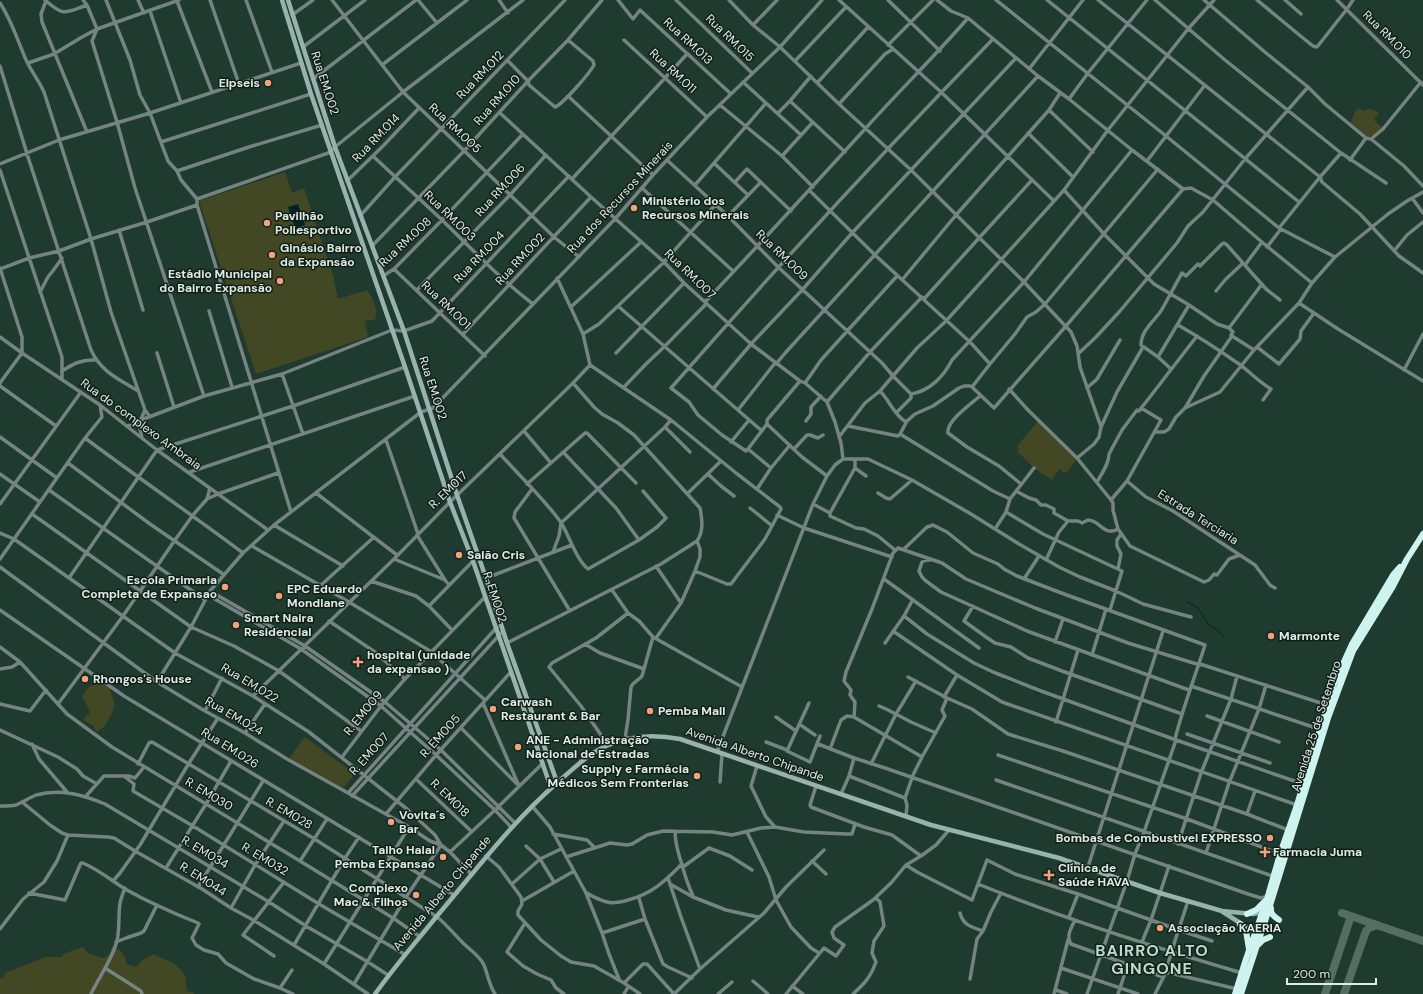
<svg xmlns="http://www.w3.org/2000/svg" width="1423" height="994" viewBox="0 0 1423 994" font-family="'DM Sans',sans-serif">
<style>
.green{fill:#424724}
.water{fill:#022329}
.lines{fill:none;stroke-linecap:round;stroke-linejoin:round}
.stream{stroke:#022329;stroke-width:1}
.taxiway{stroke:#566e62;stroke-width:8}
.street{stroke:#758482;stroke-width:3.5}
.secondary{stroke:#99b2ae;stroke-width:4.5}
.highway{stroke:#cdf4ef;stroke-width:6}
.poi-dot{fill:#f1a17c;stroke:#121f19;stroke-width:1.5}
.labels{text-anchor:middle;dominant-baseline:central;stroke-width:3;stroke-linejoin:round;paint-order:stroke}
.street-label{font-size:12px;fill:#ddede4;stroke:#121f19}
.poi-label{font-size:12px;font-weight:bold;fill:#ddede4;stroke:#121f19;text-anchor:start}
.district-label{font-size:16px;font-weight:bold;letter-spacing:1px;fill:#bbdbcb;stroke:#121f19}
</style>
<rect width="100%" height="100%" fill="#1f3a2e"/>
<path class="green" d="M1358,108l8,3 2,-3 6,3 1,-1 4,4 -5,6 9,8c-5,4 -11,10 -18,8l-15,-12 5,-12z
M285,172l7,21 12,-5 12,37 -2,5 5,4 14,41 5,24 29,-9c7,10 11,18 8,30l-10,1 3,16 -112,37 -57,-173z
M1038,421l39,38 -10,13h-4l-4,-3 -7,11 -18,-12 -17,-17 2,-2 -2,-3z
M96,679l14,10 5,16 -4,10 -7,12 -8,5 -3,-6 -10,-6 7,-8 -8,-16 7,-10 4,-1z
M305,737l50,37 -12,14 -54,-30z
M112,946c10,4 14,9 14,18l11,3 4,-6 12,-7 20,9 7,6 5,6 2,16 6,1 1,2h-194v-15l4,-2 1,-4 40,-16h17l1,-3 20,-7 6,7 15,4 6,-5z"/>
<path class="water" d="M298,204l7,21 -10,3 -7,-21z"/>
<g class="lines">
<path class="stream" d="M1068,524l3,-2
M1187,602l11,6 11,17 7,4 8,8
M904,619l15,11
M989,672l8,3
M1005,679l14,5
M1035,690l2,3h5
M1048,695l3,2h3"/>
<path class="taxiway" d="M1342,913l81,28
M1325,994l26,-78
M1344,994l22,-63 3,-3 8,-3"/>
<path class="street" d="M45,0c19,17 20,13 42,5
M83,0l4,5 10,24 -5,12 25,81 18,66 69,208
M106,0l24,60 10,35 10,18 18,48 9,10 4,9 16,19v6l94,307
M138,0l6,13
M210,0l29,84
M246,0l26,72
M332,0l71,92 151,145 25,20
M418,0l19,23
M499,0l9,13
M618,0l15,19 7,-9 91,84
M676,0l76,73
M729,0l24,25 27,22 59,57 72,66 113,112 47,50 6,14 3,21 21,60 -2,10 -5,7 -17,14
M839,0l102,92 113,109
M888,0l52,51
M937,0l14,11 17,7 70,58 31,23 63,51 51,39
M996,0l170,136 113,92 56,29
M1047,0l252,202
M1098,0l222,177 2,5 38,32 39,42 24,17
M1155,0l70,60 116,93 45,30
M1204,0l62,53 42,34 17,17 41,34
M1257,0l46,38 10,8 4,1 30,-38 6,-9
M1285,0l16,14
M1337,0l86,85
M46,1l-5,13 1,8 45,110
M177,1l35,91
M0,3c12,18 18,39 27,59 5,10 12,19 17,30l47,147 20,73 34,98 5,7
M150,11l31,92
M292,15l21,-15
M753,25l24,-25
M624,40l83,77
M888,45l45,-45
M303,47l62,-47
M507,60l21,21 1,4 26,22c8,-3 34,-33 39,-42l-1,-4 -25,-21
M795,61l51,-54
M28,63l26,-9 28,-17 15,-8 82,-29
M382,65l85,-65
M0,66l28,91 63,193c10,22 28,29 47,41
M1029,69l54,-69
M313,79l103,-79
M743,82l58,53
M818,82l50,-55
M568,96l85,79
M1069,99l19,-26 59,-73
M790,101l21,-25
M839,104l46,-50 8,-5
M720,105l62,51 31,31
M1049,110l44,42
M500,113l91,84 73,65 20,21 67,61 49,37 5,2 22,19 8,20 6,21 2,16
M778,113l12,-12 55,51
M1028,133l45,44
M1371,139l33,27 19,20
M161,142l150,-48
M373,156c23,22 47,43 70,65 30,29 57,58 90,83
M782,156l31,-34
M667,160l61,56 50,51 104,96 11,13 18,18c19,-3 33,-18 41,-34l72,-78 108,-132
M1350,160l16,-22 5,1 12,-10 38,-47
M1147,161l58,-76
M714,163l34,32
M0,164l59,-24 91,-27 151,-50
M0,170l62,187v22
M177,171l72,-24 73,-22
M572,179l115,-125
M347,181l36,-35 36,-38
M735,182l12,-13 44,42
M695,185l71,-82
M642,188l91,83
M809,190l66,65 95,87 20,22
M1064,190l40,44 50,50 35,21 28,19 12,4 33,-44
M1412,198l11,15
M197,199l134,-47 4,-5 68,-55 120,-92
M360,216l35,-39 170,-177
M728,216l33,-34
M1279,228l41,-51 21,-24
M119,230l24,80
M372,246l92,-95 64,-70 40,-41 34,-40
M1267,247l14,-18
M1394,251l13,-16 16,-13
M1245,265l17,-23
M0,268l22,69v16l-22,30
M0,269l29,-11 30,-7 32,-12 56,-17 50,-17
M394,269l91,87
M383,276l11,-7 48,-49 81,-86
M902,280l54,-65 93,-105 11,-17
M417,290l93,-95 36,-40
M1216,291l9,-11 18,-17
M40,292l8,-15 7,-9 7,-10
M924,299l55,-61 53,-58
M705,302c54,-57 107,-115 160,-173 34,-38 70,-73 103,-111
M1299,303l39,26 85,52
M618,306l144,125
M571,307l70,-65
M209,311l23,76
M1178,325c21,12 41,25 61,39 11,8 20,18 32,25l-8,11
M463,334l128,-137
M583,334l16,-10 65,-62 52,-58
M1232,336l22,14
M0,337l22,16 78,52 57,45 111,80
M1257,347l22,17 21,-25 1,-8 13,-18
M157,353l17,54
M616,353l68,-70
M1079,353l17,-16 24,-26 57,-68 11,-17 15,-14 42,-53 63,-72
M1158,357l31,-52
M776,364l10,-12 252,-276
M590,365l81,55 65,53 44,34 1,2 -16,30 -34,45h-4l-32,-13
M1171,369l-13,-12 -17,-12c0,-14 12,-23 20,-34 7,-12 14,-26 21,-38l4,3 12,-12 2,2 22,-22 2,-1 3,2 39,44 14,11
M1404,370l19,-36
M62,371c11,-7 20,-12 33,-11
M282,374l21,60
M573,383l21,24 8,7 16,9 16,12 66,73c2,11 4,23 -3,33l3,8v8l-5,14 -14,32 -25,35
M805,383l16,-23 76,-84
M0,386l56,40
M624,387l22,-23 19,-18 41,-42
M972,387l22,21 72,-82 117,-137 8,-1 22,12 50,43 49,40
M1087,388l10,-9 23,-39
M713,389l38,-45 52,-55 49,-56 164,-175
M1009,389l19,21 49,48 34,42 2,3v7l5,19 12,17 74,36 5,-2 5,-6 3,1 12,-16 11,-4
M880,391c10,10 14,24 26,31
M980,396c-8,7 -34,25 -32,37l19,14 32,19 22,18
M827,402l43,-50 52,-55
M1185,408l19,-32 28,-40 -1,-1 2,-3 -4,-4
M738,410l37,-47
M896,413l15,-15v-4
M141,420l63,-24 78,-22 110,-44 12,1 28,-10 137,-145
M806,421l5,-7v-7l10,-11
M139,424l3,14
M767,424l35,33 25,19
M127,426l12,-2 6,-14
M848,426l50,10 2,-2 93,57 17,8
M665,427l25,25
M1101,427l16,-35 26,-45
M524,431l27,32
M1155,432h9l5,-3 7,-12 9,-9 35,-16 34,-42 45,-47 13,-20 23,-26 53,-43 19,-13 16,-9
M900,434l7,-13 8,-7 18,-8 26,-18 5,-2h6l2,1 18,-23 25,-30 12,-17 9,-5 9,-8 113,-135
M0,437l57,41
M839,437l26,-34 15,-12 37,-43 29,-27 118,-131 44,-60 80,-101 26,-29
M85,438c52,39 106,76 158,115
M386,440l32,94
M731,442l18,-22
M748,449l19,-25v-4l33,-39
M794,449l13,-14h3l8,3 5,-3
M563,452l53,56 23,32
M500,454c20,22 42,43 60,67 9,13 15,37 28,48l51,-29 18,-13 9,-9 -23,-27
M68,463l82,61 73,50
M771,468l19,-23
M855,468l11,8
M190,472l225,-76
M0,474l40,28
M708,474l13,12 13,10
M1127,481l34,-61 -20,-12
M1097,482c5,-9 12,-18 12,-28l13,-24 15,-20 2,1 58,-75
M527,484l58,-51h2l49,50
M532,489l-17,23 -1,6 56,93
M757,489l14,-21 -23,-19 -2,2 -24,-16 -24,-20 -9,-13 -18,-14c104,-119 211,-235 321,-348
M49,490l156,110
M1016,491l13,7 7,2 5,5h5l8,4v4l14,8 -9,11 -13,28
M316,493l81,62
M688,493l33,-32
M878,493l8,5 4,1 22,-19
M207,499l3,-11
M1111,500l16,-19 19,16 27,14 82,54 15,20 5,3
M0,504l81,-112
M813,504l17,9v3l26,12 8,1 14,7 17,14
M750,508l21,17
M1006,512l37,22 79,37 -12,39
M830,513l25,-45v-9
M32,514l159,113 43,19 45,25 82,60
M777,515l27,13 88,29
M1068,521h10l4,2c2,-1 4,-2 6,-3 12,0 16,17 30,9
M274,525l69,41
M995,529l11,-17 4,-13 24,-31
M0,533l14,6 161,114 78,43 56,36 98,77 28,26 6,10 9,7 21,22
M417,535l28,45
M252,546l97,56 81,49 55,49
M904,549l23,-22 6,-2 14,7 26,21 25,11 6,5 13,7 47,18 141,51c-10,32 -22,62 -30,94
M553,552l6,-16 2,-13 104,-96 6,-7
M0,559l85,-121 17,-21 -2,-12
M394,559l51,21 4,5
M930,560h-3l-5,2 -3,9 3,6 4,4 15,11 86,39 162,59
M656,566l25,37
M0,567l157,115 48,29 40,22 42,26 122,68 21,14 11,4 -35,52 -52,87
M1118,569l3,-15 -4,-8v-6l4,-6
M69,578l88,-128 136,-44 112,-39
M486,578l86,-33
M884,579l95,69
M1024,579l15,-23
M371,581l45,15 13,10 23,24
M320,586l54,-49
M612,590l16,23 11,8 14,16 89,50
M210,591l95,55 80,56 56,48 74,73
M208,595l93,54 80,57 55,49 59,55 16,17
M429,606l44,-45
M973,606l-9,15 22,16 9,6 16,4 17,11 34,13 120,43
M0,610l124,86 330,199
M904,616l23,18 47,29 19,9 48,19 135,49 127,44
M329,621l46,31 30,27
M893,631l64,44 45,27 295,103
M1055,642l8,-23
M507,643l154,-79 36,-23
M885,643l19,-27 8,-15
M585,644l15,9 44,16
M0,647l20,15
M1092,655l14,-46
M1200,664l127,41
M0,669l12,-2 8,-5 47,52 45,33 188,114 93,57 26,18
M908,677l39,21 -5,12 3,6 -23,41
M157,682l34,-55 19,-36 33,-38 31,-28 147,-113 12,-4 182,-189 38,-44 54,-58 73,-70 42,-47
M1191,686l128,43
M253,696l141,-137 56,-57 123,-119 17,-18 -7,-31 -26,-56
M944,697l13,-22
M947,698l25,11 36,25 55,17 184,63 41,16
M483,703l36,83
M809,703l-22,48 23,11 10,-26
M0,704l30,7 16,-21
M58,704l65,-88 52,-76 18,-25 14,-16 11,-5 60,-21
M879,706l7,3 25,13 25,11
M205,711l17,-33
M1207,716l72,26
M776,717l20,14
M1056,722l22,-72
M799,724l16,11
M461,728l56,56
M0,730l58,27 19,12 6,7 14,8
M245,733l20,-29
M1187,734l83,29
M625,739l3,-20 3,-32c1,-4 8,-7 11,-11l11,-39
M766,742l21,8
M32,744l7,15 28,33
M818,744l36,14 31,10 363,126 13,4 7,-2
M607,745l-4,-7 -22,-32 -32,-39 3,-4 44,-25 32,-25
M830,749l11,-29 6,-4 7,1
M717,752l96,-248 14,-28 8,-11 8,-6h25l44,21 59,34 48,30 40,23 21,10 36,14 27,13 48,13
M998,755l189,64 93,35
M342,757l39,-51 24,-27 80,-82
M138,764l11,-21 3,-1 161,96 124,79c10,8 17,17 26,26 7,7 17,13 21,22 4,10 5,20 11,29
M871,764l25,-50 20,-33
M757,766l-6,20 15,31 9,10
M124,776l10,8 -1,7 60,35 126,78 85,50
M849,776l56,22 2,7 -1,11
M416,779l55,52
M996,780l279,97
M720,782l2,-28
M816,786l-6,19 1,2 53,20 28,8 29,21
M348,793l149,-166
M841,794l8,-18 5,-18
M86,796l18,-20h25l6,2 9,-11
M352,796l151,-165
M905,798l8,-23 9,-18 -68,-40 1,-15 -5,-7 1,-5 -7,-9 2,-9 26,-63 21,-56 5,-5 44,15 24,16 69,29 93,35 72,22
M22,802l28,23 12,8 6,2 40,2 6,1 21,13 67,38 29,19 24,13 69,43 44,30
M0,806c5,0 11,0 16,-1 7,-3 13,-7 20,-10 24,-7 47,0 69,9l164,98 37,24 62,36 20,13
M532,806l18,21 36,66 16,40 7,21 10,25
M386,814l50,-59 74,-82
M1247,814l8,-23
M675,831c0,12 3,22 7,34 3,11 6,20 11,31
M747,832l22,45 7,23 15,27 20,21 8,5
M553,834l34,6 7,7
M1178,844l23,-71 30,-74 6,-23
M526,846l14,13 14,23
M450,852l45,-42 48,-47
M1206,853l23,-70 30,-74 7,-24
M486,856l13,11 22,30 1,7 -4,7v4l23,25 20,16 10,6 23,4 30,17 16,11
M566,857l44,-14 17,2 5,-1 15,-9 16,-4 50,1 19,3 29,-7 14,-1 29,5 42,2h6l3,-10
M300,861l27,-42
M812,861l14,13
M906,865l11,7 55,28 15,-40 28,14 63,20 101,36 33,11
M683,867l26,-19 21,8 22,14
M1088,867l75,-236
M166,868l40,-64 25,-43
M668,878l13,39 19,52
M113,881l7,-8 20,-28 49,-82 29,-45
M512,884l28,-25 21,-10
M670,884l23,13 33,13 32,7
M978,884c86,35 175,63 264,89
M198,887l65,-106
M29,893l36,7 15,-35 1,-2h2c16,7 28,17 42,26 23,13 48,24 73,34l1,1 -7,14 4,7 8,5 14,4 8,9 28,16 26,9
M587,893c6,4 13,7 20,9 7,2 14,0 21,-2 24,-6 37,-19 54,-36
M639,898l6,21 18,45 5,3 24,11
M522,901l52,-30
M231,908l24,-43 29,-44
M960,913c3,12 11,14 23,18
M1069,917l9,-23
M1075,920c-4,8 -9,16 -4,24l92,33
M525,923l-18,29 16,14 14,8 14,6 5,8 8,6
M0,929l23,-30 21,-17 13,-21 11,-26
M602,933l43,-14
M116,942l10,-4 15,-5 3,-2 13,-26
M1142,942l9,-22 18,-54
M294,945l51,-87 14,-21
M274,956l-31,-21 41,-53
M324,964l85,-137
M105,968l36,23 1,3
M1061,968l77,26
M292,970l-12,18 13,6
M1166,972l71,17
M970,979l7,-40 6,-8 8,-19 10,-19
M753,981l15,13
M624,983l19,-19h4l27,30
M792,986l11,8
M1056,990l11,4
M91,994c8,-17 21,-34 26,-53 3,-14 1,-25 3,-38 1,-5 3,-10 5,-15
M624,994l4,-7
M674,994l26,-25 64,-56 22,-26 38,-37
M718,994l14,-12
M786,994l38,-46 12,8 8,-11 -10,-7 -2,-6 3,-5 38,-27 18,-17 15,-18 15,-9 15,-11 13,-15
M853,994c12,-11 17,-16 23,-32l-4,-9 2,-12 10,-15 -4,-24 -4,-4
M1054,994l14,-54
M1087,994l40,-113 8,-27 9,-22 32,-92
M1118,994l10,-30
M1155,994l11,-22 5,-19 17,-52"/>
<path class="secondary" d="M282,0l29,94 20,58 74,215 45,135 23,59 78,227
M288,0l47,147 69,184 53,164 29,83 21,65 50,139
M1223,912l25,16h11
M375,994c19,-27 41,-52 62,-78 40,-47 74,-93 121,-134 15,-13 30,-28 48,-36 24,-11 49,-12 74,-7l251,86 128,33 101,35 62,18 31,3 11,-2"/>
<path class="highway" d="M1271,908c-1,6 4,9 8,12
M1247,914l9,-4 9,-9
M1240,924l6,7 3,18
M1258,945l5,-5 7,-3
M1235,994l11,-35 21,-60 13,-45 17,-49 37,-121 18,-40 41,-69 7,-8
M1241,994l27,-82 60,-194 19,-51 6,-16 39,-63 15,-29 16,-25"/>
</g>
<g class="poi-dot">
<circle cx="268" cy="83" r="4"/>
<circle cx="634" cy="208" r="4"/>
<circle cx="267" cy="223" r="4"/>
<circle cx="272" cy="255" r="4"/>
<circle cx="280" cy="281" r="4"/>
<circle cx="459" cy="555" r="4"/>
<circle cx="225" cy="587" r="4"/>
<circle cx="279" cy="596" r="4"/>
<circle cx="236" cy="625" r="4"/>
<circle cx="1271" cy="636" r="4"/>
<path d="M356 656h4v4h4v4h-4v4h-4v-4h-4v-4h4z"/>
<circle cx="85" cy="679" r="4"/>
<circle cx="493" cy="709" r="4"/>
<circle cx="650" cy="711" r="4"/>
<circle cx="518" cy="747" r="4"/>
<circle cx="697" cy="776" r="4"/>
<circle cx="391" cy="822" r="4"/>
<circle cx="1270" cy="838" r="4"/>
<path d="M1263 846h4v4h4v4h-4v4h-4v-4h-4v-4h4z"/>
<circle cx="443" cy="857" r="4"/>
<path d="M1047 869h4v4h4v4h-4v4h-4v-4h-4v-4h4z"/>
<circle cx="416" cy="895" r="4"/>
<circle cx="1160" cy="928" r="4"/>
</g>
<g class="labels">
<g class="street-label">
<text transform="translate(1387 35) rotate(45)">Rua RM.010</text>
<text transform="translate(730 38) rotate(44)">Rua RM.015</text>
<text transform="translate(688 41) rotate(43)">Rua RM.013</text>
<text transform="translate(673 71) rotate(43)">Rua RM.011</text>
<text transform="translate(480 75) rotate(-46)">Rua RM.012</text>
<text transform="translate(325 83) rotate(72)">Rua EM.002</text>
<text transform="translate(497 100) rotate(-48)">Rua RM.010</text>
<text transform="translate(455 128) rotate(43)">Rua RM.005</text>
<text transform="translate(376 138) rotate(-46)">Rua RM.014</text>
<text transform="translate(500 190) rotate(-47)">Rua RM.006</text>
<text transform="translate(620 197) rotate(-47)">Rua dos Recursos Minerais</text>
<text transform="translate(450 216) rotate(44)">Rua RM.003</text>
<text transform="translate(405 242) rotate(-43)">Rua RM.008</text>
<text transform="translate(782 255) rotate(44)">Rua RM.009</text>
<text transform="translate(479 257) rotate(-46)">Rua RM.004</text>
<text transform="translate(520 259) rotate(-47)">Rua RM.002</text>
<text transform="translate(690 274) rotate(44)">Rua RM.007</text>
<text transform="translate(446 305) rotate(44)">Rua RM.001</text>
<text transform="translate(433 388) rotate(72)">Rua EM.002</text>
<text transform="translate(141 424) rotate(36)">Rua do complexo Ambraia</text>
<text transform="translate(448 490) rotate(-44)">R. EM017</text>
<text transform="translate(1198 517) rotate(32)">Estrada Terciaria</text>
<text transform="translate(495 597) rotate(72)">R. EM002</text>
<text transform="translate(250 683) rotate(31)">Rua EM.022</text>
<text transform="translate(363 713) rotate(-51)">R. EM009</text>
<text transform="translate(234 716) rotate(30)">Rua EM.024</text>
<text transform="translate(1316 726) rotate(-72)">Avenida 25 de Setembro</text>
<text transform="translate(440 736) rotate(-48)">R. EM005</text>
<text transform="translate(230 748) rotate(32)">Rua EM.026</text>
<text transform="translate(369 754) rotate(-48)">R. EM007</text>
<text transform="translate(755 754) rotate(19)">Avenida Alberto Chipande</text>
<text transform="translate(209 794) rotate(31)">R. EM030</text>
<text transform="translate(450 798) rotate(44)">R. EM018</text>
<text transform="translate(289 813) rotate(30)">R. EM028</text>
<text transform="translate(205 852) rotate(31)">R. EM034</text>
<text transform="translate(265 859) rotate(31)">R. EM032</text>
<text transform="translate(203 879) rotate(32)">R. EM044</text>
<text transform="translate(442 893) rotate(-50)">Avenida Alberto Chipande</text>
</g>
<g class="poi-label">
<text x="260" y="83" text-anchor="end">Elpseis</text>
<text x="642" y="201">Ministério dos<tspan x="642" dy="14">Recursos Minerais</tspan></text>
<text x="275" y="216">Pavilhão<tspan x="275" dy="14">Poliesportivo</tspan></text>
<text x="280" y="248">Ginásio Bairro<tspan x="280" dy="14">da Expansão</tspan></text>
<text x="272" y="274" text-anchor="end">Estádio Municipal<tspan x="272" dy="14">do Bairro Expansão</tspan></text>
<text x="467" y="555">Salão Cris</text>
<text x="217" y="580" text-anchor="end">Escola Primaria<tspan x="217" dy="14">Completa de Expansao</tspan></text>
<text x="287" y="589">EPC Eduardo<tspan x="287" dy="14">Mondlane</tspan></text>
<text x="244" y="618">Smart Naira<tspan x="244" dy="14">Residencial</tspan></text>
<text x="1279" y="636">Marmonte</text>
<text x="367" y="655">hospital (unidade<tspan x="367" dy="14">da expansao )</tspan></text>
<text x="93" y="679">Rhongos's House</text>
<text x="501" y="702">Carwash<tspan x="501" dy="14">Restaurant &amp; Bar</tspan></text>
<text x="658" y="711">Pemba Mall</text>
<text x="526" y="740">ANE - Administração<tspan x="526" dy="14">Nacional de Estradas</tspan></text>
<text x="689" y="769" text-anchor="end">Supply e Farmácia<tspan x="689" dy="14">Médicos Sem Fronterias</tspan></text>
<text x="399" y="815">Vovita´s<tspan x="399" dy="14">Bar</tspan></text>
<text x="1262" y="838" text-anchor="end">Bombas de Combustivel EXPRESSO</text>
<text x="435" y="850" text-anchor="end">Talho Halal<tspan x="435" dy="14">Pemba Expansao</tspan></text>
<text x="1273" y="852">Farmacia Juma</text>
<text x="1058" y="868">Clínica de<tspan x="1058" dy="14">Saúde HAVA</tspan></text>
<text x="408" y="888" text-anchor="end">Complexo<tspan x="408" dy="14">Mac &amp; Filhos</tspan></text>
<text x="1168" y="928">Associação KAERIA</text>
</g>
<g class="district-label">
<text x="1152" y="950">BAIRRO ALTO<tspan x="1152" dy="18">GINGONE</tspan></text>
</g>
</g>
<path d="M1287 978v6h89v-6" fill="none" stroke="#ddede4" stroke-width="2"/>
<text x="1293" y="978" font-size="12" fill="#ddede4" stroke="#121f19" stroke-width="3" paint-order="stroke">200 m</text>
</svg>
